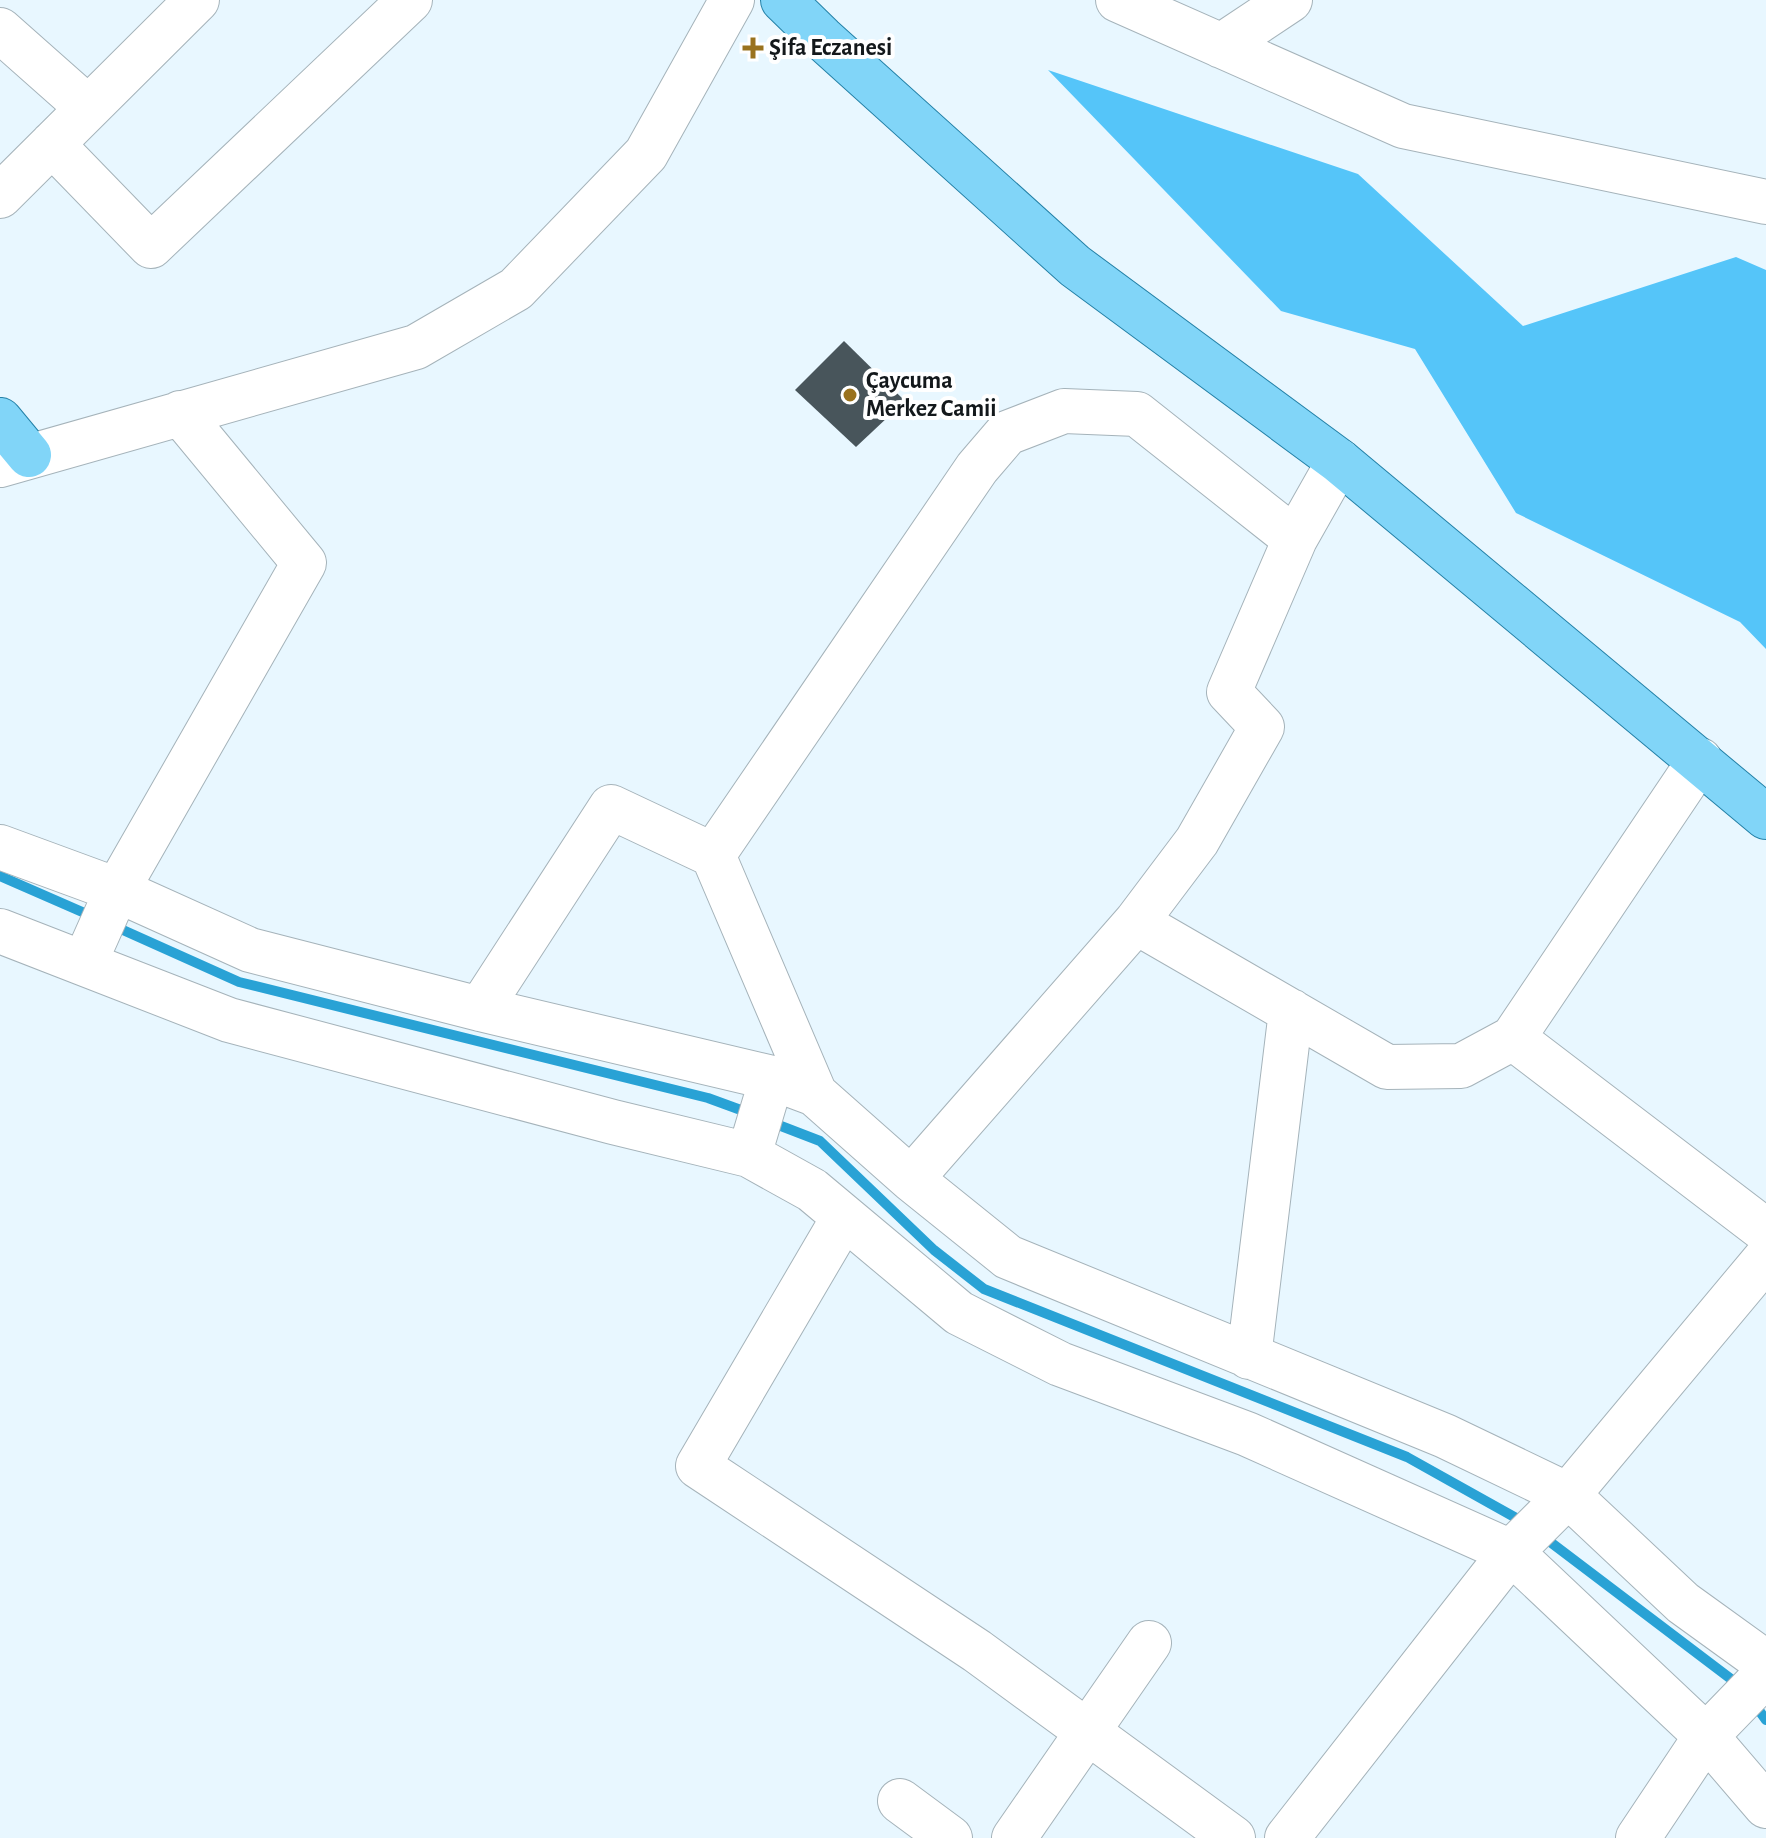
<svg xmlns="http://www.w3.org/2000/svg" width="1766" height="1838" viewBox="0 0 1766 1838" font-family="'Alegreya Sans',sans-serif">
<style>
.forest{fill:#55c5f9}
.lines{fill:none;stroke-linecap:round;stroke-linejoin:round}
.stream{stroke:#29a2d5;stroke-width:10}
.building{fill:#48555b}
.minor-casing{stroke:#a5b3ba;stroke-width:46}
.major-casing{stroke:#2481a7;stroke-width:46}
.minor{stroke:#fff;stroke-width:44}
.major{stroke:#81d5f8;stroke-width:44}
.poi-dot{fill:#99721e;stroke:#fff;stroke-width:3}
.labels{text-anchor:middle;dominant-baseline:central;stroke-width:8;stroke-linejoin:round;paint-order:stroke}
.poi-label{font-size:24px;font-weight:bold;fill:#13181b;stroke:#fff;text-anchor:start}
</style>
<rect width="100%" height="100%" fill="#e8f7ff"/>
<path class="forest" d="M1048,70l310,104 165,152 213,-69 30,13v379l-26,-27 -224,-109 -101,-164 -134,-38z"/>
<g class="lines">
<path class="stream" d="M0,876l96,42
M114,926l125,56 469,116 41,15
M768,1121l52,20 114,109 50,39 423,168 118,66
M1541,1535l190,144
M1756,1706l10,14"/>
</g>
<path class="building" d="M844,341l61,60 -49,46 -61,-57z"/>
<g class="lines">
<g class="minor-casing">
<path id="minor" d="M1118,0l285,126 363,76
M0,30l88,78
M1221,46l69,-46
M52,144l99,102 259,-246
M0,196l197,-196
M0,465l416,-118 100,-58 130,-135 86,-154
M0,847l117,43 133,60 230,59 292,69 43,16 96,85 97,78 437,179 123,59 115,108 83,60
M713,855l264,-387 30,-35 57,-22 73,3 158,125
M1136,922l251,145 74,-1 52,-28 187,-278
M0,931l229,89 384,102 136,33 63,35 147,123 101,51 187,70 264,118 195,184 60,70
M85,962l32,-72 187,-327 -124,-150
M480,1009l131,-202 102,48 102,239
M1513,1038l253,193
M749,1155l23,-77
M911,1179l225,-257 61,-81 65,-114 -33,-35 66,-153 44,-78
M844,1217l-146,249 279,185 256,187
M1249,1357l42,-346
M900,1801l50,37
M1014,1838l135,-195
M1287,1838l224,-286 57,-57 198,-237
M1638,1838l68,-102 60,-62"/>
</g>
<g class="major-casing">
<path id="major" d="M783,0l39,38 253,228 264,195 427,356
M0,420l29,35"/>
</g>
<use href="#minor" class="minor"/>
<use href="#major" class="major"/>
</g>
<g class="poi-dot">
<path d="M749 36h8v8h8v8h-8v8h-8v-8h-8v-8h8z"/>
<circle cx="850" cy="395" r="8"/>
</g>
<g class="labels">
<g class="poi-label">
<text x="769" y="48">Şifa Eczanesi</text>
<text x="866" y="381">Çaycuma<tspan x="866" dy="28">Merkez Camii</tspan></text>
</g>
</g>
</svg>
